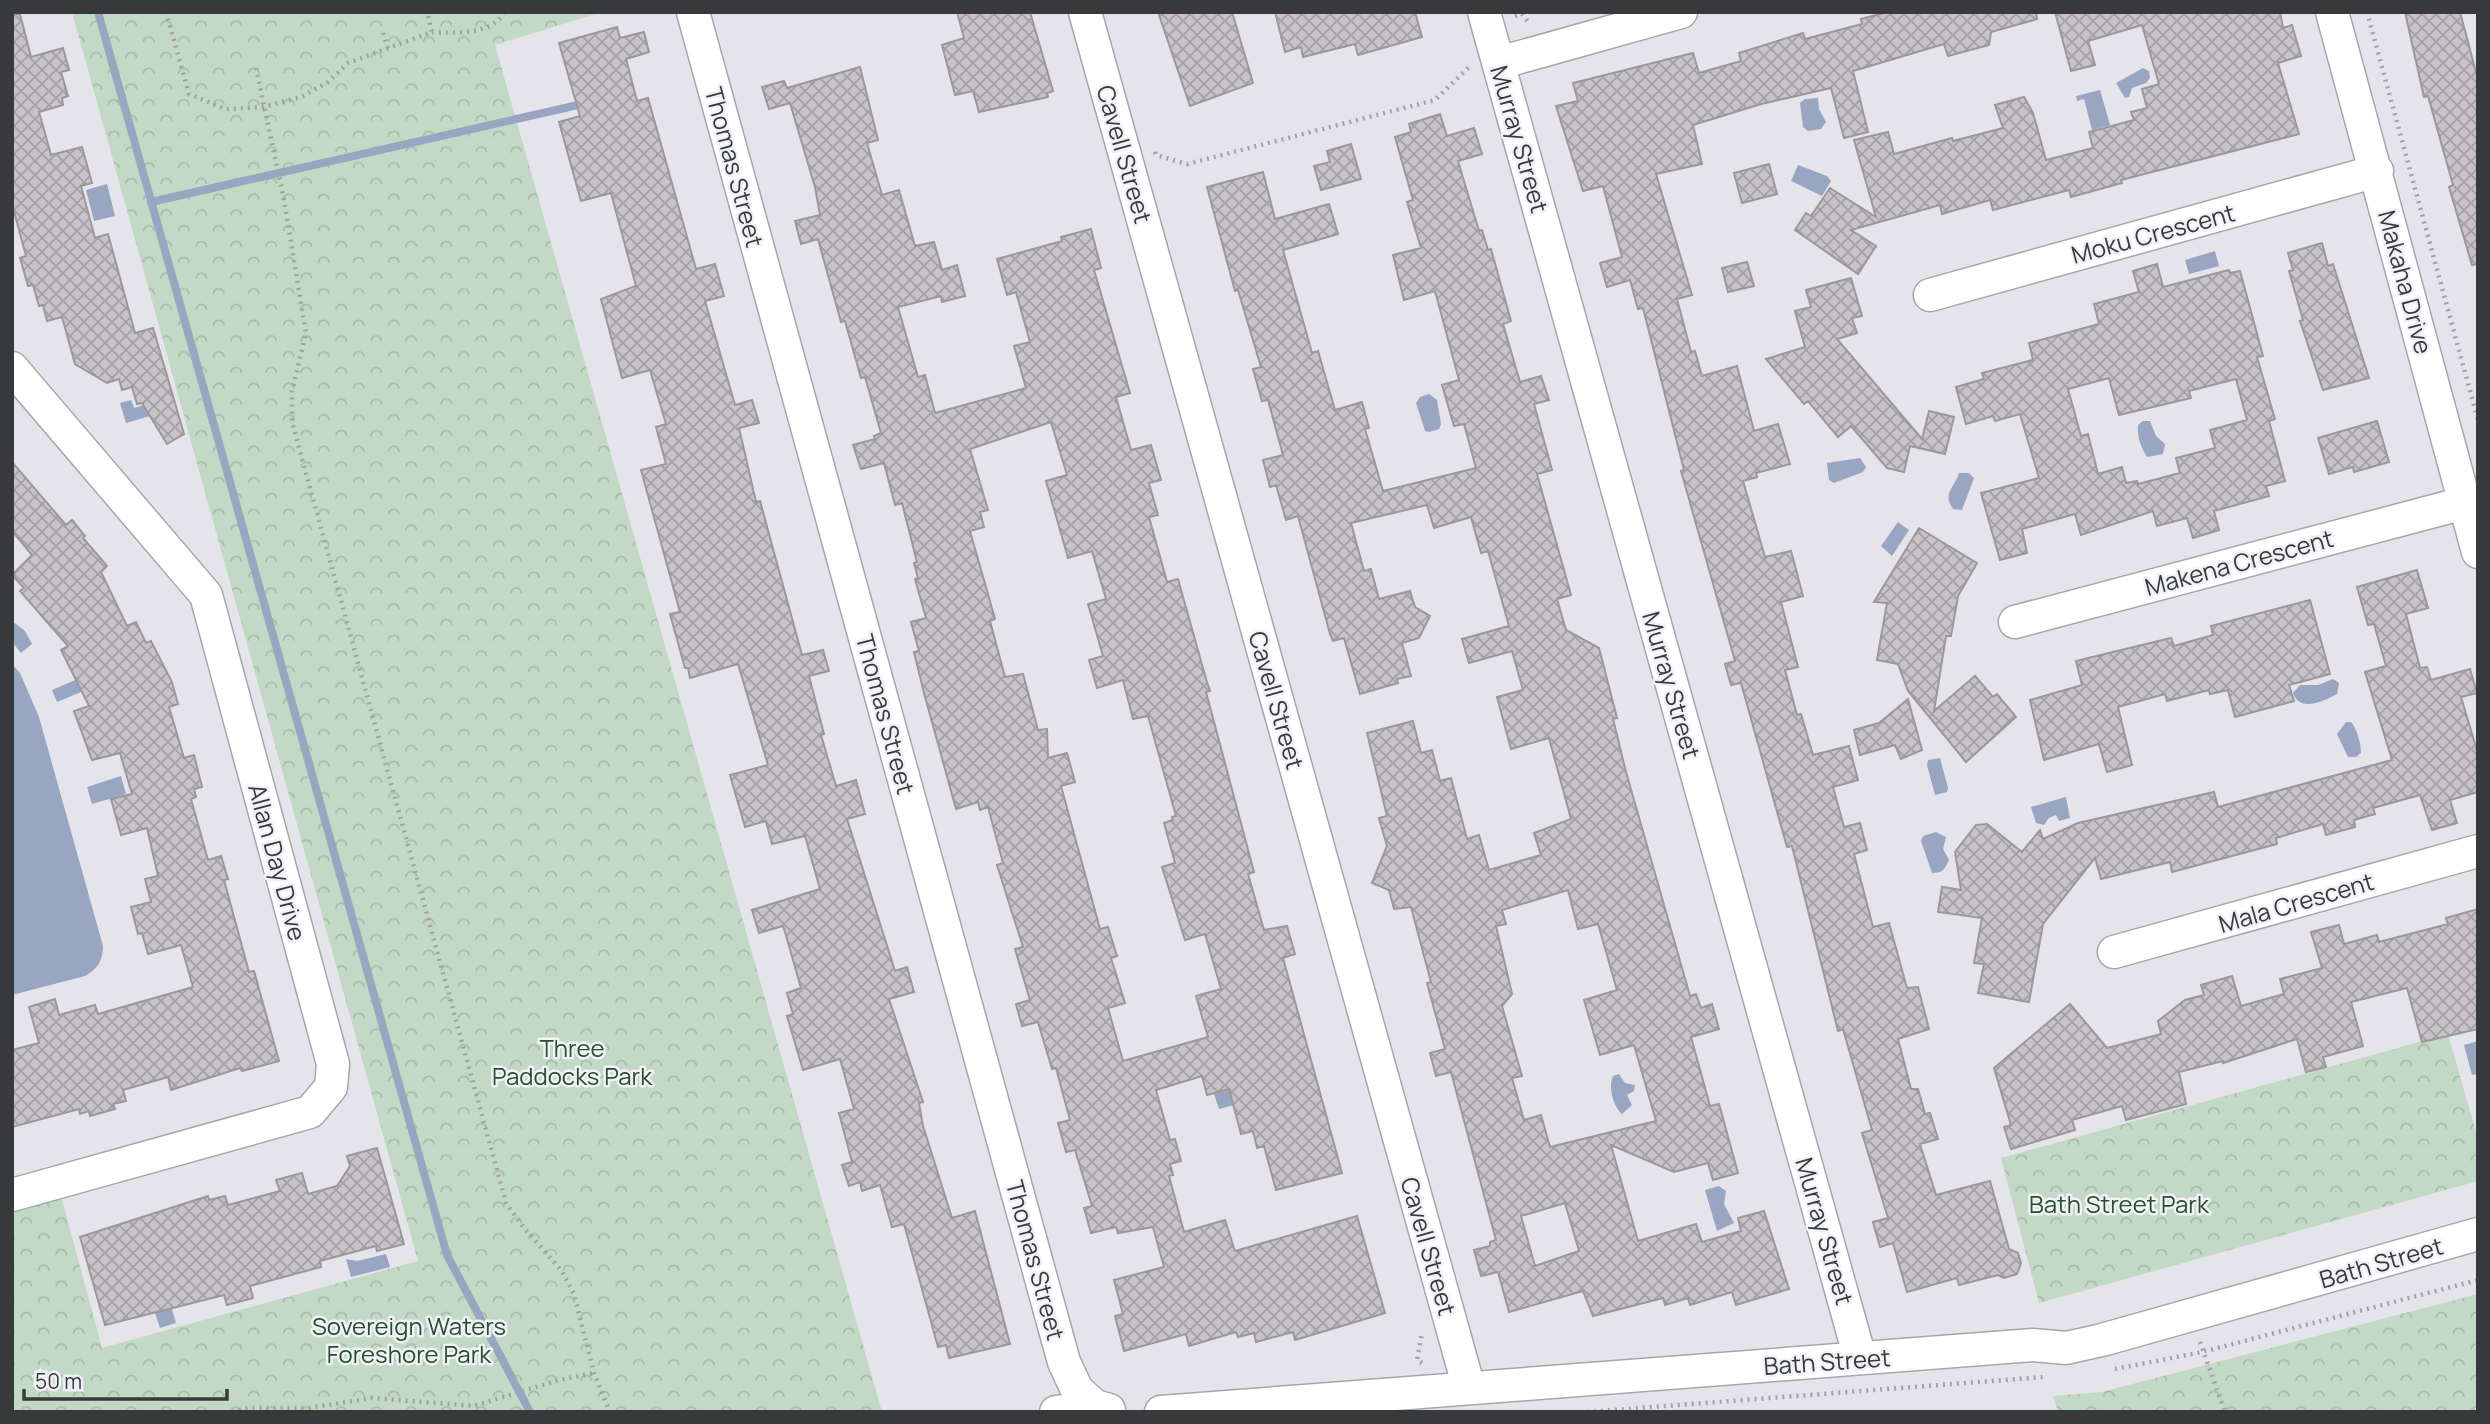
<svg xmlns="http://www.w3.org/2000/svg" width="2490" height="1424" viewBox="0 0 2490 1424" font-family="Manrope,sans-serif">
<style>
.park{fill:url(#park-crowns)}
.water{fill:#98a6c2}
.lines{fill:none;stroke-linecap:round;stroke-linejoin:round}
.stream{stroke:#98a6c2;stroke-width:8}
.building{fill:url(#building-cross-hatch);stroke:#9c979a;stroke-width:2;fill-rule:evenodd}
.minor-casing{stroke:#a6a7ac;stroke-width:35}
.path{stroke:#a1a1a6;stroke-width:4.5;stroke-dasharray:2 5;stroke-linecap:butt}
.minor{stroke:#fff;stroke-width:32}
.labels{text-anchor:middle;dominant-baseline:central;stroke-width:5;stroke-linejoin:round;paint-order:stroke}
.street-label{font-size:24px;fill:#38393b;stroke:#f1f2f7}
.park-label{font-size:24px;fill:#254f2d;stroke:#f1f2f7}
</style>
<defs>
<pattern id="park-crowns" width="20" height="18" patternUnits="userSpaceOnUse" patternTransform="scale(1.75)"><rect width="20" height="18" fill="#c2d9c5"/><path d="M2 6a3 3 0 1 1 6 0M12 15a3 3 0 1 1 6 0" fill="none" stroke="#a7bbaa"/></pattern>
<pattern id="building-cross-hatch" width="8" height="8" patternUnits="userSpaceOnUse" patternTransform="scale(1.75)"><rect width="8" height="8" fill="#c8c3c6"/><path d="M0 0l8 8M0 8l8-8" fill="none" stroke="#a39fa2"/></pattern>
</defs>
<rect width="100%" height="100%" fill="#e4e4ea"/>
<path class="park" d="M72,12h530l-107,33 387,1367h-870v-203l49,-13 41,152 316,-87z
M2448,1034l30,105v42l-439,122 -38,-145z
M2478,1294v118h-420l-5,-16 49,-4z"/>
<path class="water" d="M2143,68l6,3 1,7 -4,5 -14,5 -3,9 -4,1 -9,-15z
M2100,90l10,35 -18,5 -8,-31 -7,2 -1,-5z
M1818,98l1,11 7,13 -5,7 -13,2 -5,-4 -3,-24 5,-4z
M1798,165l29,11 4,5 -9,15 -31,-15z
M107,184l8,32 -21,5 -8,-31z
M2215,251l4,15 -30,8 -4,-14z
M1429,394l8,6 4,24 -2,5 -10,3 -4,-1 -9,-28 4,-6z
M131,400l3,8 20,-6 3,12 -31,9 -6,-20z
M2143,421h7l6,15 9,8 -2,10 -16,3c-6,-10 -10,-20 -9,-32z
M1860,458l6,9 -3,5 -29,11 -5,-3 -2,-17z
M1959,473h10l5,5 -12,32 -9,-1c-11,-16 1,-20 6,-36z
M1898,522l11,8 -17,26 -11,-10z
M12,621l13,10 7,13 -11,9 -9,-11z
M12,664l8,9 19,44 64,229c0,14 -5,23 -18,30l-73,19z
M80,678l6,12 -29,12 -5,-12z
M2333,679l6,4 -2,11c-13,7 -37,19 -44,-1l7,-8h18z
M2346,722h5c6,7 10,22 10,31l-5,4h-8l-11,-23z
M1940,758l8,30 -1,4 -12,3 -8,-30 1,-5z
M121,776l5,18 -34,10 -5,-17z
M2066,797l4,21 -11,3 -3,-6 -7,3 -5,7 -8,-2 -5,-16z
M1936,832l10,5 -3,12 6,11c-5,10 -6,13 -17,13l-11,-32 2,-5z
M2478,1041v33l-6,1 -8,-30z
M1619,1074l6,9 10,2 -1,6 -7,4 5,10 -10,9c-9,-8 -14,-27 -9,-38z
M1232,1089l21,11 -34,9 -5,-15z
M1719,1186l7,5 -2,13 10,19 -17,8 -12,-41z
M386,1254l4,13 -39,10 -5,-18 11,2z
M164,1283l12,40 -16,5 -5,-15 8,-3z"/>
<g class="lines">
<path class="stream" d="M98,12l349,1243 83,157
M151,202l436,-99"/>
</g>
<path class="building" d="M957,12h73l23,79 -6,2 1,4 -69,15 -6,-21 -18,4 -13,-50 22,-7z
M1158,12h74l21,71 -63,23z
M1275,12h140l7,25 -64,18 -3,-11 -52,13 -2,-10 -16,5z
M1887,12h149l1,7 -46,13 -2,13 -41,11 -4,-12 -91,27 15,61 -24,6 -13,-50 -70,16 -68,21 9,39 -46,10 36,121 -15,4 14,53 4,-1 7,25 35,-10 17,65 24,-7 12,40 -34,9 1,4 -14,4 22,76 26,-6 12,45 -22,6 17,65 -13,3 12,45 4,-1 12,41 36,-9 9,34 -25,7 11,40 16,-4 7,27 -13,4 19,73 16,-4 18,65 11,-1 11,42 -31,10 13,50h7l7,25 5,-1 8,26 -18,5 16,51 54,-14 19,68 9,4 3,10 -4,11 -13,4 -6,-3 -39,10 -2,-7 -50,14 -14,-49 -13,4 -7,-25 15,-4 -26,-85 10,-3 -29,-101 -5,2 -46,-185 -5,1 -46,-164 -10,2 -6,-21 10,-3 -54,-190 3,-1 -41,-162 -5,1 -8,-29 -23,7 -7,-24 22,-6 -19,-71 -20,5 -27,-85 22,-5 -5,-18 120,-30 6,20 42,-12 -2,-8 64,-20 2,6 57,-15 -1,-5z
M2055,12h225l3,16 9,-3 9,31 -23,7 21,71 -178,46 1,3 -51,14 -2,-7 -76,20 -3,-10 -48,14 -2,-9 -89,25 25,16 -18,28 -63,-44 11,-17 5,3 19,-28 46,29 -22,-77 34,-8 6,22 58,-16 1,3 50,-13 -8,-23 29,-8 9,16 13,47 47,-12 -4,-16 45,-12 -3,-8 16,-4 -5,-19 17,-5 -17,-59 -54,16 7,24 -24,6z
M2405,12h55l18,68v184l-6,1 -23,-78 4,-2 -25,-89 -4,1z
M20,14l11,43 32,-9 6,22 -8,2 7,24 -6,2 1,7 -24,7 12,43 31,-8 10,36 -11,3 14,52 13,-4 27,99 18,-5 31,106 -17,10 -25,-41 -5,1 -5,-17 -10,3 -3,-11 -12,4 -32,-19 -13,-47 -15,4 -4,-16 -4,1 -6,-21 -5,1 -8,-28 6,-2 -14,-52v-189z
M617,27l3,11 24,-6 5,20 -23,7 11,42 11,-3 48,171 19,-5 9,32 -19,5 30,104 17,-5 7,23 -20,5 17,74 4,-1 42,154 21,-5 6,21 -20,5 15,58 -3,1 15,51 20,-6 9,34 -18,5 48,152 12,-4 7,25 -25,7 34,103 -4,1 4,23 29,92 23,-7 35,133 -61,14 -3,-13 -8,2 -34,-123 -12,3 -12,-42 -18,6 -2,-9 -11,4 -7,-21 10,-3 -13,-49 15,-4 -14,-50 -37,11 -16,-54 6,-2 -6,-21 14,-5 -16,-56 -2,-6 -24,7 -7,-23 68,-21 -15,-53 -33,8 -6,-23 -21,6 -15,-52 38,-10 -30,-101 -48,14 -2,-10h-3l-15,-54 10,-2 -39,-142 25,-6 -10,-37 10,-3 -16,-54 -28,8 -21,-79 35,-13 -25,-93 -30,8 -22,-79 21,-6 -21,-73z
M860,67l18,73 -11,3 15,52 17,-5 16,56 19,-4 8,28 15,-5 8,31 -23,6 -1,-6 -43,11 20,70 7,-2 10,38 91,-25 -12,-42 16,-4 -14,-50 -9,3 -10,-36 65,-18 -1,-4 30,-8 10,39 -7,2 36,123 -14,4 15,53 20,-5 10,35 -12,3 9,32 -9,2 18,65 11,-3 28,100 4,12 -4,1 48,180 -6,2 16,56 23,-4 8,28 -12,4 59,215 -66,17 -12,-44 -7,2 -4,-17 -12,3 -12,-45 -22,6 -5,-19 -46,14 14,50 5,-1 6,22 -11,3 3,11 -4,1 15,56 41,-12 10,31 122,-35 28,97 -90,27 -2,-8 -37,10 -2,-9 -16,4 -2,-5 -47,14 -3,-12 -62,17 -9,-35 8,-2 -9,-34 50,-13 -11,-40 -35,6 -2,-6 -25,6 -7,-25 8,-2 -17,-56 -9,2 -8,-29 12,-3 -14,-52 -4,1 -14,-47 -16,4 -6,-22 14,-4 -15,-51 8,-2 -26,-82 6,-2 -15,-56 -8,3 -2,-8 -22,7 -32,-116 -10,-41 5,-1 -8,-29 15,-4 -11,-39 3,-1 -4,-15 3,-1 -15,-59 -7,2 -11,-42 -23,6 -8,-24 22,-6 -1,-3 7,-3 -16,-56 -4,1 -16,-57 -4,1 -23,-83 -17,5 -6,-23 25,-6 -5,-28 -25,-84 -21,6 -7,-22 22,-6 3,7zM1051,422l16,53 -21,6 22,77 24,-7 14,48 -18,5 15,52 -14,4 8,28 26,-8 10,39 15,-3 28,100 -4,1 1,3 -9,3 11,40 -13,4 23,73 20,-6 16,55 -25,7 12,41 -85,24 -15,-53 17,-5 -14,-45 6,-2 -9,-29 -8,2 -39,-143 14,-4 -8,-29 -19,5 -1,-29 -9,1 -15,-56 -18,3 -15,-56 5,-2 -25,-88 14,-4 -4,-15 8,-2 -18,-61z
M1440,114l7,22 27,-8 8,26 -24,7 21,70 3,-1 6,20 3,-1 20,72 -8,3 17,58 21,-6 8,24 -15,4 18,66 -15,4 34,121 -14,4 9,31 33,18 18,70 -4,1 13,53 64,224 6,-2 5,14 11,-4 7,25 -28,8 19,69 9,-2 19,69 -25,7 -5,-17 -34,9 -63,-27 27,96 58,-17 6,18 39,-11 -3,-13 26,-7 25,78 -53,16 -4,-13 -42,13 -2,-7 -23,7 -2,-7 -70,18 -10,-25 -74,21 -11,-40 -17,4 -7,-26 16,-4v-4l6,-2 -45,-168 -15,4 -6,-23 15,-4 -18,-66 4,-1 -20,-75 -17,2 -5,-19 -17,-7 15,-37 -8,-28 8,-2 -20,-83 46,-12 8,32 11,-3 8,31 11,-3 16,61 12,-4 10,35 52,-15 -7,-22 37,-14 -22,-81 -38,11 -14,-52 26,-7 -11,-39 -43,12 -7,-24 47,-13 -21,-75 -7,2 -10,-36 -37,11 -7,-23 -76,18 13,48 7,-2 8,30 31,-8 5,16 15,9 -11,22 -17,5 9,33 -14,3 1,4 -38,11 -16,-56 -11,3 -3,-7 -32,-118 -12,4 -10,-35 -6,2 -7,-27 20,-5 -15,-55 -6,1 -9,-32 8,-2 -23,-77 -3,1 -28,-104 56,-15 12,47 54,-15 9,30 -55,16 29,103 6,-2 17,59 27,-8 7,26 -4,1 18,62 93,-23 -12,-44 -10,2 -12,-41 17,-5 -24,-89 -31,9 -11,-45 28,-7 -14,-46 6,-2 -18,-63 16,-5 -2,-8zM1568,890l10,39 20,-5 19,66 -33,10 16,55 34,-10 22,76 -106,26 -9,-32 -17,5 -12,-42 10,-2 -20,-70 10,-12 -16,-68 10,-2 -4,-14zM1565,1203l14,48 -44,15 -14,-50z
M1351,144l10,35 -40,11 -7,-24 16,-4 -3,-11z
M1769,164l8,30 -35,9 -8,-30z
M2322,243l6,23 5,-2 36,114 -46,12 -23,-69 3,-1 -14,-49 4,-1 -5,-17z
M1747,262l7,24 -26,6 -6,-24z
M2157,264l6,23 66,-17 1,3 10,-2 23,85 -6,1 18,62 -6,2 16,60 -19,5 3,10 -55,15 5,19 -26,8 -6,-20 -30,8 -4,-15 -72,24 -6,-21 -53,15 5,24 -27,7 -19,-67 58,-15 -19,-64 -25,7 -2,-5 -27,8 -10,-37 28,-8 -2,-6 51,-13 -4,-17 70,-19 -5,-20 45,-12 -6,-21zM2109,378l10,37 72,-17 -2,-7 47,-12 11,41 -37,10 5,18 -39,10 4,15 -42,11 -1,-3 -11,2 -4,-16 -24,7 -10,-40 -7,2 -13,-47z
M1851,278l11,38 -10,2 5,15 -20,6 85,100 7,-28 25,6 -9,37 -35,-8 -6,26 -17,-4 -36,-42 -13,11 -30,-36 -4,3 -38,-45 39,-12 -10,-36 16,-4 -5,-17z
M2377,421l12,41 -35,10 -1,-5 -24,7 -11,-36z
M12,462l54,63 6,-5 13,16 -2,2 24,28 -6,6 26,54 9,-4 10,21 5,-2 21,41 6,22 -9,3 15,51 10,-3 8,32 -8,2 2,8 -5,2 17,61 13,-4 7,23 -4,1 25,92 5,-1 25,90 -37,10 -2,-3 -69,22 -3,-13 -45,13 3,11 -13,3 2,5 -25,7 -1,-5 -9,3 -1,-5 -67,18v-77l27,-7 -10,-36 26,-8 4,16 36,-10 3,9 95,-27 -12,-42 -33,9 -6,-21 -4,1 -7,-27 20,-5 -6,-23 13,-3 -11,-48 -26,7 -10,-36 21,-5 -12,-41 -28,7 -18,-49 15,-5 -28,-56 7,-4 -48,-55 4,-3 -12,-13 20,-20 -20,-24z
M1919,528l58,35 -19,33 -7,40h-5l-12,75 41,-35 18,21 4,-3 19,23 -50,45 -58,-71 -10,-27 -21,-4 10,-57 -13,-1z
M2417,570l11,38 -22,6 14,54 7,-1 4,13 39,-11 7,24 -16,4 17,57v38l-28,8 7,23 -25,7 -12,-35 -47,13 2,6 -21,6 1,7 -29,8 -3,-11 -47,14 1,6 -105,28 -2,-10 -69,17 -6,-21 -52,66 -14,78 -51,-9 6,-29 -10,-1 8,-45 -44,-6 4,-25 19,3 -6,-38 21,-27 11,-1 35,28 18,-22 3,9 35,-16 136,-31 4,15 174,-47 -27,-88 21,-6 -12,-42 -6,1 -11,-38z
M2310,600l20,74 -41,11 5,16 -59,16 -7,-27 -18,4 -1,-4 -42,11 -2,-7 -47,13 14,58 -25,7 -8,-28 -55,16 -14,-60 52,-15 -6,-24 95,-23 3,8 39,-11 -2,-9z
M1908,699l14,51 -21,9 -6,-14 -35,10 -6,-25 25,-7z
M2478,909v120l-56,13 -15,-54 -56,14 12,44 -40,11 3,10 -20,5 -9,-33 -74,24v-2l-44,11 7,32 -60,16 -4,-14 -50,14 3,10 -64,19 -7,-22 7,-2 -17,-57 76,-64 37,44 54,-14 -3,-13 27,-21 19,-5 -3,-10 31,-9 9,30 43,-12 -4,-15 42,-11 -11,-36 28,-7 5,19 33,-9 2,7 69,-18 -2,-6z
M377,1148l27,96 -27,7 -1,-5 -56,15 1,6 -71,19 3,12 -26,7 -3,-10 -119,30 -25,-88 128,-41 1,4 16,-4 3,9 52,-14 -4,-11 26,-7 6,21 29,-8 13,-20 -3,-10z"/>
<g class="lines">
<g class="minor-casing">
<path id="minor" d="M693,12l371,1350 13,28 18,16
M1085,12l384,1376
M1484,12l376,1346
M2332,12l146,540
M1499,63l182,-51
M1930,295l447,-124
M12,368l194,227 127,469 -2,23 -21,25 -298,83
M2015,622l449,-119
M2114,952l364,-101
M1056,1412l39,-6 14,4
M1161,1412l872,-67 33,3 36,-8 376,-106"/>
</g>
<path class="path" d="M166,12l23,82 36,15 38,-2 38,-10 27,-15 20,-19 84,-31 -5,-20
M2367,12l111,408
M1515,16l7,-2 7,9
M432,32c21,1 62,3 72,-20
M383,33l5,15
M256,68l28,132 22,133 -14,58v31l214,781 18,25 37,42 13,24 20,79 16,39
M1155,152l1,3 31,9 248,-64 35,-34
M2200,1342l25,70
M1422,1363l-5,-3 5,-27
M2115,1369l87,-17 276,-72
M232,1412l16,-4h60l64,-10 102,8 85,-26 35,-7
M1587,1412l457,-35"/>
<use href="#minor" class="minor"/>
</g>
<g class="labels">
<g class="street-label">
<text transform="translate(1520 139) rotate(74)">Murray Street</text>
<text transform="translate(1125 154) rotate(74)">Cavell Street</text>
<text transform="translate(735 167) rotate(75)">Thomas Street</text>
<text transform="translate(2153 233) rotate(-15)">Moku Crescent</text>
<text transform="translate(2406 282) rotate(75)">Makaha Drive</text>
<text transform="translate(2239 562) rotate(-15)">Makena Crescent</text>
<text transform="translate(1672 685) rotate(74)">Murray Street</text>
<text transform="translate(1277 700) rotate(74)">Cavell Street</text>
<text transform="translate(886 714) rotate(75)">Thomas Street</text>
<text transform="translate(278 862) rotate(75)">Allan Day Drive</text>
<text transform="translate(2296 902) rotate(-16)">Mala Crescent</text>
<text transform="translate(1825 1231) rotate(74)">Murray Street</text>
<text transform="translate(1429 1246) rotate(74)">Cavell Street</text>
<text transform="translate(1036 1260) rotate(75)">Thomas Street</text>
<text transform="translate(2381 1262) rotate(-16)">Bath Street</text>
<text transform="translate(1827 1361) rotate(-4)">Bath Street</text>
</g>
<g class="park-label">
<text x="572" y="1047">Three<tspan x="572" dy="28">Paddocks Park</tspan></text>
<text x="2119" y="1203">Bath Street Park</text>
<text x="409" y="1325">Sovereign Waters<tspan x="409" dy="28">Foreshore Park</tspan></text>
</g>
</g>
<rect width="2490" height="1424" fill="none" stroke="#38393b" stroke-width="28"/>
<path d="M24 1389v10h203v-10" fill="none" stroke="#38393b" stroke-width="3.5"/>
<text x="35" y="1389" font-size="21" fill="#38393b" stroke="#f1f2f7" stroke-width="5" paint-order="stroke">50 m</text>
</svg>
